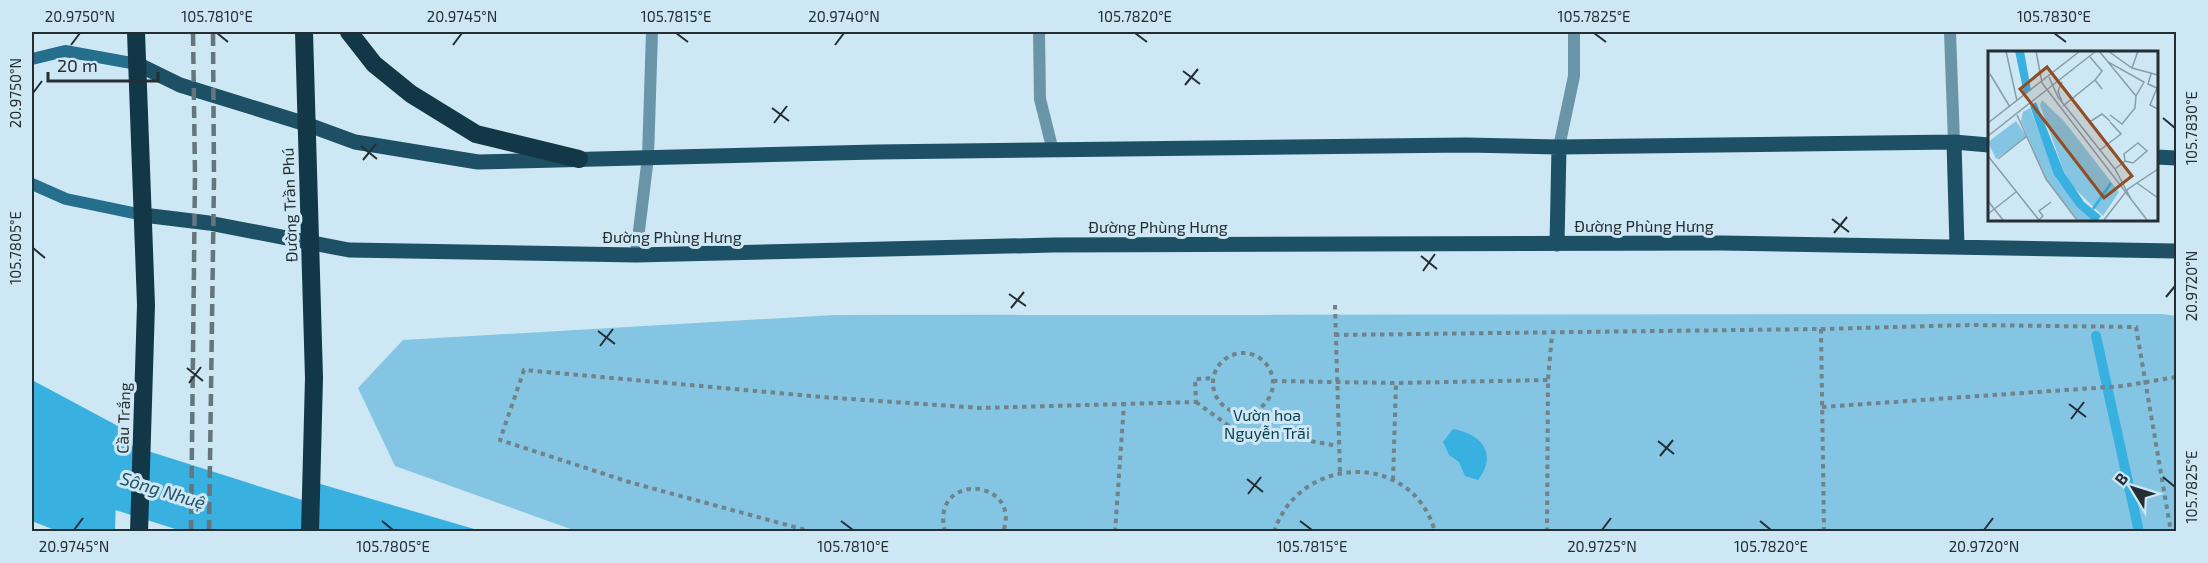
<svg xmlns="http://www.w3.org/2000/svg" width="2208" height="563" viewBox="0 0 2208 563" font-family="'Exo 2',sans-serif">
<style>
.green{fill:#84c5e3}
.water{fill:#38b1e0}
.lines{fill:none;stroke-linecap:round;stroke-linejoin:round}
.stream{stroke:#38b1e0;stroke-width:10}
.river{stroke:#38b1e0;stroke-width:66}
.path{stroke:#70828a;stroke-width:4;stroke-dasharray:4.5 4.5;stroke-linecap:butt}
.lane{stroke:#6a95a9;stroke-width:12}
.secondary{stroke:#266f8c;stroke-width:12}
.primary{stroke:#1e5065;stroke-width:15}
.highway{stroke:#123747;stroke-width:18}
.rail{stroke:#65757e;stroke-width:4.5;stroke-dasharray:12 6;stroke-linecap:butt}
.ticks{fill:none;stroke:#242e33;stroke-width:2}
.labels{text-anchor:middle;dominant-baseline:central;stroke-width:6;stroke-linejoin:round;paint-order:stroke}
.street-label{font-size:16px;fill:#242e33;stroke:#cde7f4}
.park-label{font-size:16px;fill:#093d51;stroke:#cde7f4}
.water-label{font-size:18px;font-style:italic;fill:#215165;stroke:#cde7f4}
.inset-river{fill:none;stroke:#38b1e0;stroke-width:3}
.inset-road{fill:none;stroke:#899da7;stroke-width:1.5}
.view{fill:#924d23;fill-opacity:0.15;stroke:#924d23;stroke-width:3}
.inset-edge{fill:none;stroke:#242e33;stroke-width:3}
.neatline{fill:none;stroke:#242e33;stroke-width:2}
.ticks-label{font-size:15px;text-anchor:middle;fill:#242e33}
</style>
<rect width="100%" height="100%" fill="#cde7f4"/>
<path class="green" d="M2162,314l14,2v215h-1600l-181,-65 -37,-78 45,-48 432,-25z"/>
<path class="water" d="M32,380l86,46 -3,105h-58l-25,-10z
M1453,429c29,5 45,25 25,51l-13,-4 -6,-14 -10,-7 -6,-13z
M317,483l164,48 -165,1z"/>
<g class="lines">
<path class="stream" d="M2096,336l43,196"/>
<path class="river" d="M32,449l262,83"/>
<path class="path" d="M1335,305l5,167
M1821,329l149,-4 166,2 35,205
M1335,335l486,-6 3,203
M1213 383a30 30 0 1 1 60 0a30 30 0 1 1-60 0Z
M1273,381l123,2 152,-3
M1196,402l44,32 43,2 55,10
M1822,407l301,-21 53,-9
M1393,480l3,-97
M813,532l-184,-50 -129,-42 24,-70 298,27 159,11 143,-4
M945,532c-16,-61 78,-54 58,0
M1115,532l9,-128 72,-2 -1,-23 18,-1
M1274,532c25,-78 139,-82 161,0
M1547,532l1,-152 4,-46"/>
<path class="lane" d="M1039,32l1,67 13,52
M1950,32l4,110
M1559,147l15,-71v-44
M636,255l12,-98 4,-125"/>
<path class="secondary" d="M32,59l33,-8 72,13
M32,184l34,15 77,16"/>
<path class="primary" d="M137,64l43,21 126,39 49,18 123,20 398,-10 590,-7 93,2 395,-5 35,3
M1954,142l3,105
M2156,157l20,1
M143,215l66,8 140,27 287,5 417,-10 669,-2 454,8
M1557,244l2,-97"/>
<path class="highway" d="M136,32l10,273 -7,227
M304,32l10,346 -4,154
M349,32l25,32 37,30 65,40 103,25"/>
<path class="rail" d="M191,532l4,-357 -2,-143
M209,532l5,-353 -1,-147"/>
</g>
<path class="ticks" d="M217,33l11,9M676,33l12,9M1135,33l12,9M1594,33l12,9M2054,33l12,9M71,45l9,-12M453,45l9,-12M835,45l9,-12M1183,71l17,13M1185,85l13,-16M33,93l9,-12M772,108l17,13M2163,118l12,10M774,123l13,-17M361,146l16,13M363,160l13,-16M1832,219l17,13M1834,233l13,-16M33,248l12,10M1421,256l16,13M1423,271l12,-17M1009,294l17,12M2166,297l9,-11M1011,308l13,-16M598,331l17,13M600,346l13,-17M187,368l16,13M189,383l12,-16M2069,404l17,13M2071,419l13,-17M1658,441l16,13M1660,456l13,-16M2163,477l12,10M1247,479l16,13M1248,494l13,-17M382,521l11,9M841,521l12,9M1300,521l12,9M1760,521l11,9M74,530l9,-12M1602,530l9,-12M1984,530l9,-12"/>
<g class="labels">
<g class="street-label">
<text transform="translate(289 205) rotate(-92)">Đường Trần Phú</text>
<text x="1644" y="225">Đường Phùng Hưng</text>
<text x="1158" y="226">Đường Phùng Hưng</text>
<text x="672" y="236">Đường Phùng Hưng</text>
<text transform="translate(123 418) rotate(-88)">Cầu Trắng</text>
</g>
<g class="park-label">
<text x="1267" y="414">Vườn hoa<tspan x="1267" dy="18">Nguyễn Trãi</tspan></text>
</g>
<g class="water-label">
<text transform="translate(163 490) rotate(17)">Sông Nhuệ</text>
</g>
</g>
<g transform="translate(1988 51)">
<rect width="170" height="170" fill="#cde7f4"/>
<path d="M54,49l22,21 55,71 -16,24 -30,-29 -10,-18 -23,-64zM42,57l27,72 35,40h-14l-32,-41 -25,-58 2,-9zM28,70l11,16 -31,22 -8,-17z" fill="#84c5e3"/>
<path d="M27,0h9l7,39 -7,4zM48,51l28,70 20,30 17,14 -3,4h-6l-15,-13 -23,-32 -24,-69z" fill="#38b1e0"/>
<path class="inset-river" d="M105,158l18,-26"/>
<path class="inset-road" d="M18,0l11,50M48,0l6,32M111,0l9,11 36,20 -8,14M120,0l24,17 26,7M102,6l12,14 -7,9 7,9M120,11l28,34 -1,12 -13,16 -12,-9M144,17l6,-17M2,23l20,33M163,23l-3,10 9,4 -7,17 8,4M61,26l9,20 57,72 16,30M74,31l-4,9 4,11M54,32l105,137M75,55l32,-26M29,64l29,64 31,41M103,70l11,-7 8,7M0,72l92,-72M0,85l108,-85M112,99l21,-16 -11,-12M0,105l51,64M10,108l29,-23M127,118l10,-8 -1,-7 14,-11 9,8 -14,12 -8,-2M149,132l21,15M0,150l15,19M0,163l28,-22M51,169l4,-4 -4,-5 12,-9M116,169l24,-31 30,-20"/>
<path class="view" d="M59,16l85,109 -28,22 -84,-109z"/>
<rect width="170" height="170" class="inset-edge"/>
</g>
<rect width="2208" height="563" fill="none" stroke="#cde7f4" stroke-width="66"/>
<g transform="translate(2133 488) rotate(308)" stroke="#cde7f4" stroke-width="4.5" paint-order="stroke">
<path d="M0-4.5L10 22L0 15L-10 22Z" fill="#242e33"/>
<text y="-9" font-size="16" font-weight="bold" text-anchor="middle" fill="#242e33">B</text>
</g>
<path d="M48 72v9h110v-9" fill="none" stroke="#242e33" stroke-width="3"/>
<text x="57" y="72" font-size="18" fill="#242e33" stroke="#cde7f4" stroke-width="4.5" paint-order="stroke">20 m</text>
<rect x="33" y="33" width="2142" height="497" class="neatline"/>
<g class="ticks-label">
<text x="80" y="22">20.9750°N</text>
<text x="217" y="22">105.7810°E</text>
<text x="462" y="22">20.9745°N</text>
<text x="676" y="22">105.7815°E</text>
<text x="844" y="22">20.9740°N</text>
<text x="1135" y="22">105.7820°E</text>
<text x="1594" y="22">105.7825°E</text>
<text x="2054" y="22">105.7830°E</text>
<text transform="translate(16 93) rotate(-90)" y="5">20.9750°N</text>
<text transform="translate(2192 128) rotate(-90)" y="5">105.7830°E</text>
<text transform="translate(16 248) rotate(-90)" y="5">105.7805°E</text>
<text transform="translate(2192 286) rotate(-90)" y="5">20.9720°N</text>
<text transform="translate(2192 487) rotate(-90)" y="5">105.7825°E</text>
<text x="74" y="552">20.9745°N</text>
<text x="393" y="552">105.7805°E</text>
<text x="853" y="552">105.7810°E</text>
<text x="1312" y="552">105.7815°E</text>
<text x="1602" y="552">20.9725°N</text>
<text x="1771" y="552">105.7820°E</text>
<text x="1984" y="552">20.9720°N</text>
</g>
</svg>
